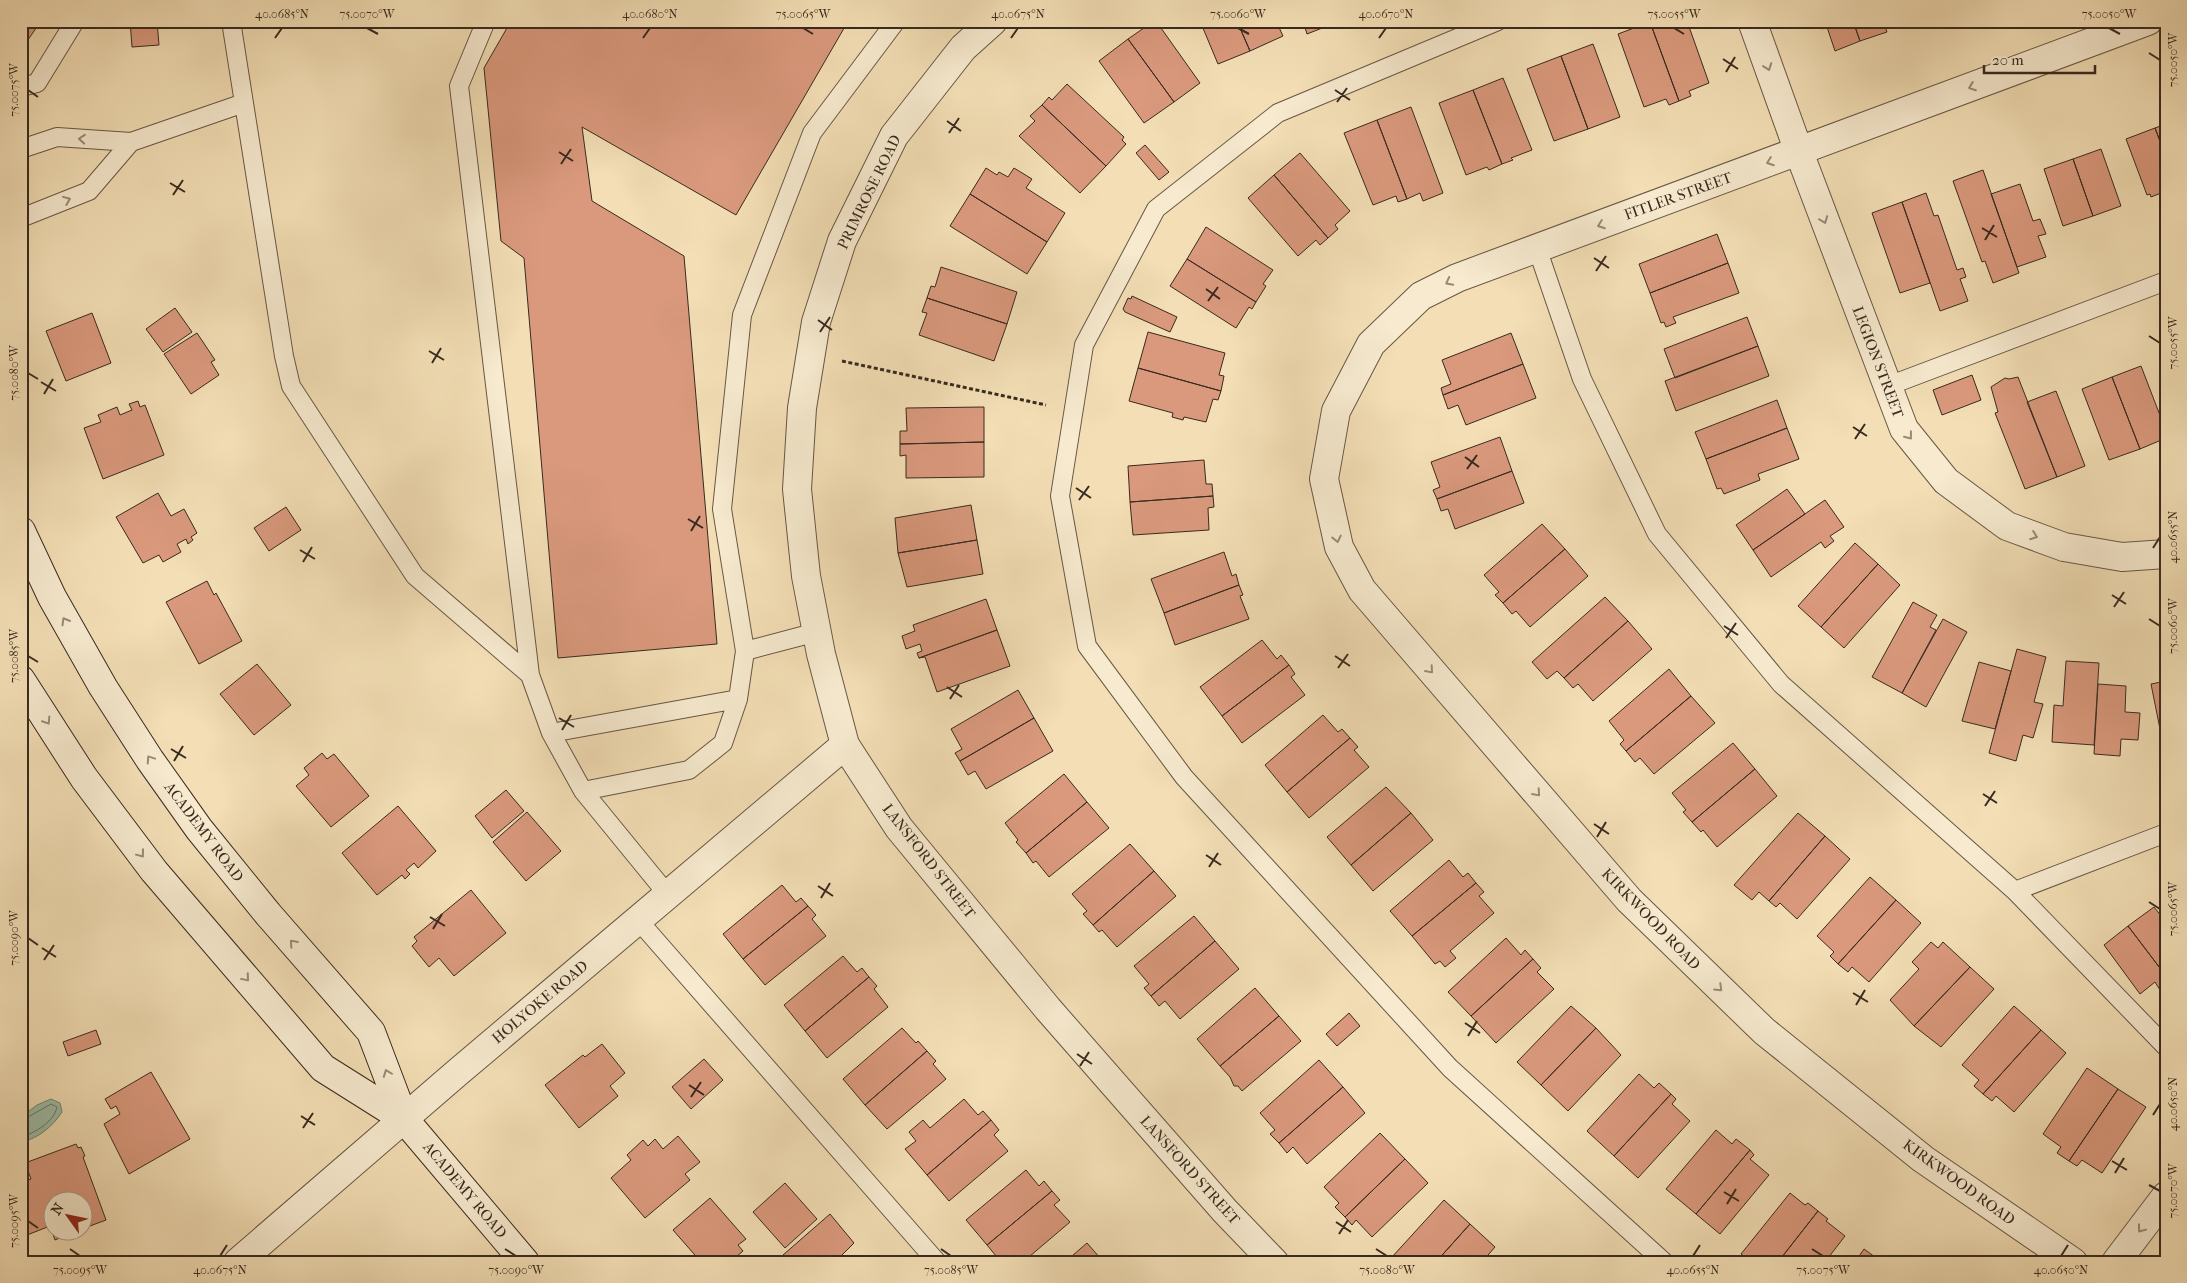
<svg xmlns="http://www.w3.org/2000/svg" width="2187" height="1283" viewBox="0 0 2187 1283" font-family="'IM FELL French Canon',serif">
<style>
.water{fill:#9dbda8;stroke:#758271}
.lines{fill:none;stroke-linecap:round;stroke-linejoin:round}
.shore{stroke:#6a7464;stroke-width:1}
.building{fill:#da997d;stroke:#382a1f}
.service-casing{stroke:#675744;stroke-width:20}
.minor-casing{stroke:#675744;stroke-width:30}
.secondary-casing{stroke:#382a1f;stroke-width:30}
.path{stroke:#382a1f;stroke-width:3;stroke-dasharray:4 2.5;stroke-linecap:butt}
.service{stroke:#f7eacf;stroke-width:18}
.minor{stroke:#f7eacf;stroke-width:28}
.secondary{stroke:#f7eacf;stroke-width:28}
.oneway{stroke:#988a77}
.ticks{fill:none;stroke:#382a1f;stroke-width:2}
.labels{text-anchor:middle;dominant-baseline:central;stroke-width:4.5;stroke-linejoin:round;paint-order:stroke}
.street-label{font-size:15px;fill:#382a1f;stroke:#f7eacf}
.neatline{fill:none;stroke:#382a1f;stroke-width:2}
.ticks-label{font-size:12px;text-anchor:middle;fill:#382a1f}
</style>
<rect width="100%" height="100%" fill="#f3deb5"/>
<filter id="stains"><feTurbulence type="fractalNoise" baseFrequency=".004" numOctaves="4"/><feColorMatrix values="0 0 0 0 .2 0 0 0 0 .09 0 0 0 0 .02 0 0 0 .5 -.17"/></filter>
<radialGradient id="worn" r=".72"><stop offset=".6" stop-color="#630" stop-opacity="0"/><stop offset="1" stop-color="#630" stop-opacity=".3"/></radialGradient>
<path class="water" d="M51,1099l9,4 2,9c-9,14 -24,27 -41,30v-25l16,-12z"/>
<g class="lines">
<path class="shore" d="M21,1121l30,-17 6,3c-3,15 -22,26 -36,30"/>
</g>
<path class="building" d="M21,21h20l-20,29z
M130,21h27l2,24 -27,2z
M511,21h332l4,2 -111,192 -154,-88 10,74 92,55 33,388 -159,14 -34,-400 -23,-17 -17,-173z
M1154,21h2l44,62 -26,19 -46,-63z
M1200,21h37l13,30 -32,13z
M1237,21h39l7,15 -33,15z
M1303,21h37l-33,13z
M1687,21l22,62 -20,8 2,5 -12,5 -29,-79z
M1819,21h34l7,20 -25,10 -8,-24 -5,2z
M1853,21h30l4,11 -27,9z
M1650,22l29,79 -10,4 -3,-6 -22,8 -26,-73z
M1128,39l46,63 -30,21 -45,-62z
M1593,44l27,73 -32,12 -27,-73z
M1561,56l27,73 -34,12 -27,-72z
M1503,78l29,72 -21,8 2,2 -11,4 -29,-74z
M1067,84l57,53 -2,3 4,4 -20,22 -64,-61 7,-8 3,3z
M1473,90l29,74 -13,6 -2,-3 -21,8 -27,-72z
M1042,105l64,61 -26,27 -61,-57 16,-15 -5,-5z
M1411,107l32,86 -20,8 -3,-8 -13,6 -30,-79z
M1377,120l30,79 -9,3 -2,-6 -23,9 -29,-72z
M2166,124v33l-11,-29z
M2155,128l11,29v34l-15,6 -1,-3 -3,1 -21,-56z
M1145,145l24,27 -10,8 -23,-27z
M2101,149l20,57 -28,10 -20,-57z
M1300,153l50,58 -15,14 3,4 -10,9 -54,-63z
M2073,159l20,57 -30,10 -19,-57z
M986,168l11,7 2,-3 9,5 6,-9 18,11 -6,9 39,25 -18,29 -77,-48z
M1983,170l36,103 -26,10 -8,-22 -3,1 -29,-81z
M1274,175l54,63 -8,7 -4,-5 -18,16 -50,-58z
M2020,184l13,37 7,-2 6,15 -8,2 8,21 -29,10 -26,-73z
M1926,193l8,23 4,-1 19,55 6,-2 3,9 -6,2 8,22 -28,10 -38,-109z
M970,194l77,48 -20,32 -77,-48z
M1902,202l28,81 -30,10 -28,-80z
M1206,227l67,43 -10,14 3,2 -10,16 -69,-43z
M1717,234l11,29 -78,30 -11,-29z
M1187,259l69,43 -4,7 -3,-2 -13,21 -66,-42z
M1728,263l11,30 -66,24 3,6 -10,4 -2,-5 -3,1 -11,-30z
M941,267l76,25 -10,32 -80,-26 4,-12 4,1z
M1132,296l45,21 -7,15 -45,-20 -2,-3 5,-11 3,1z
M927,298l80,26 -13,37 -75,-26 8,-22 -5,-1z
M175,308l17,24 -29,20 -17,-23z
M92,313l19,50 -45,18 -20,-50z
M1747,317l11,29 -83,32 -11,-29z
M1148,332l77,21 -6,22 5,1 -3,15 -83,-23z
M197,333l18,27 -4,2 8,13 -28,19 -27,-40z
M1511,333l12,31 -80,31 -2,-7 10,-4 -9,-24z
M1758,346l11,30 -93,35 -11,-30z
M1523,364l13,34 -70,27 -8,-20 -10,4 -5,-14z
M2141,366l25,65v7l-26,11 -28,-72z
M1138,368l83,23 -3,9 -5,-1 -7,23 -22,-5 -1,3 -11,-3 1,-4 -44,-12z
M1972,375l9,25 -39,15 -9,-25z
M2018,377l39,100 -32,12 -30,-76 3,-1 -7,-25 14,-9 4,1z
M2112,377l28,72 -31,11 -27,-71z
M2056,391l29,75 -28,11 -30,-75z
M1777,400l10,28 -81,31 -11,-27z
M138,401l2,6 5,-2 19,50 -61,24 -19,-51 17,-6 -3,-7 19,-8 3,8 12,-5 -3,-6z
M984,407v35l-84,2v-13h7l-1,-23z
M1787,428l12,31 -41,15 2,6 -36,14 -3,-6 -4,1 -11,-30z
M1500,437l12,34 -75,28 -4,-9 7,-3 -9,-25z
M984,442v35l-78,1v-23l-6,1v-12z
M1204,460l2,24h6l1,12 -83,6 -2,-36z
M1512,471l12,32 -69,26 -7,-20 -7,2 -4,-12z
M1787,489l18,25 -52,36 -17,-25z
M158,493l13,23 13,-7 13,24 -6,4 2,3 -5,4 -2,-5 -9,5 4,8 -18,10 -4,-7 -16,8 -27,-46z
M1213,496l1,11 -6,1 1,22 -76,5 -3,-33z
M1825,500l19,27 -14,9 4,5 -9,7 -4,-6 -50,35 -18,-27z
M971,505l6,35 -79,13 -3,-35z
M286,507l15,23 -32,21 -15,-23z
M1542,524l23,25 -62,54 -8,-8 4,-3 -15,-17z
M977,540l6,34 -76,13 -9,-34z
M1855,543l23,21 -57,63 -23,-21z
M1565,549l23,27 -58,51 -14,-16 -4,3 -9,-11z
M1224,552l8,24 4,-2 3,11 -75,28 -13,-34z
M1878,564l22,21 -56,63 -23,-21z
M207,581l7,14 2,-2 26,48 -43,23 -33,-62z
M1239,585l4,10 -3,1 9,23 -74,26 -11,-32z
M1605,597l23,24 -64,57 -7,-7 -10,8 -15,-17z
M986,599l11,31 -78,28 -2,-5 5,-2 -2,-7 -14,5 -4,-13 13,-5 -2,-6z
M1913,602l24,13 -7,12 6,3 -34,63 -30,-16z
M1943,619l24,13 -41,75 -24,-14z
M1628,621l24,28 -59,52 -15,-17 -5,4 -9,-10z
M997,630l13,36 -73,26 -12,-35 -6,1z
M1262,640l15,19 4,-4 8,10 -67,51 -22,-29z
M2017,649l29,8 -12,45 9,2 -10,34 -10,-3 -7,26 -27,-8z
M2066,661l33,2 -5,82 -42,-3 2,-37 9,1z
M1979,662l32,9 -16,58 -33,-8z
M257,664l34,41 -37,30 -34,-41z
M1289,665l6,9 -4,3 14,18 -63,48 -20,-27z
M1669,669l22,27 -65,55 -6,-7 4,-4 -15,-19z
M2166,681v62l-3,1 -12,-60z
M2098,684l28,2 -1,26 15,1 -2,27 -17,-1 -1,17 -26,-2z
M1018,690l16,28 -74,43 -5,-8 7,-4 -11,-20z
M1691,696l24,27 -61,51 -14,-16 -5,4 -9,-11z
M1323,715l15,17 4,-3 8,9 -63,54 -22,-27z
M1034,718l19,33 -67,38 -11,-18 -7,4 -8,-14z
M1350,738l8,9 -4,3 15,17 -60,51 -22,-26z
M1733,743l22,26 -63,53 -9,-10 3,-2 -14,-17z
M322,753l5,6 7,-5 35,42 -38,31 -35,-41 13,-11 -5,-7z
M1755,769l22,27 -60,51 -14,-17 -2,2 -9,-10z
M1064,774l23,28 -61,51 -10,-11 2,-2 -13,-17z
M1386,787l25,26 -60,52 -24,-28z
M506,790l18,21 -32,27 -17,-22z
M1087,802l22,26 -60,49 -13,-16 -3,2 -7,-10z
M398,806l38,45 -18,17 -4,-5 -8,7 4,4 -5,5 -3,-4 -25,20 -35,-42z
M527,812l34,39 -35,30 -33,-39z
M1411,813l22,27 -60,51 -22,-26z
M1798,813l27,23 -56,65 -10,-9 -7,8 -18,-15z
M1825,836l25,23 -53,60 -17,-16 -4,4 -7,-6z
M1130,844l24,27 -61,54 -10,-11 4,-3 -15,-17z
M1449,860l14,17 5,-4 8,10 -64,53 -22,-25z
M1154,871l22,25 -59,51 -15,-17 -3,2 -6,-7z
M1870,877l26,23 -58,64 -8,-8 4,-4 -17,-16z
M1476,883l8,9 -5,4 15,17 -44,38 6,7 -11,9 -5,-6 -5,3 -23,-28z
M782,885l14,17 5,-4 7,8 -65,53 -20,-25z
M471,890l35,43 -52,43 -15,-18 -10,9 -17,-21 5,-5 -3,-4z
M1896,900l25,23 -52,59 -17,-15 -4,5 -10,-8z
M808,906l8,9 -4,4 14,17 -61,49 -22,-26z
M2154,907l12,15v54l-38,-50z
M1194,916l21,25 -64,55 -7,-8 5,-4 -15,-18z
M2128,926l38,50v9l-6,5 -5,-8 -15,12 -36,-49z
M1506,938l15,17 4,-5 8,9 -62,57 -23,-24z
M1215,941l24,28 -59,50 -15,-18 -6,5 -8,-10z
M1931,942l7,6 5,-6 27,25 -56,59 -24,-26 29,-31 -7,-7z
M843,956l14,16 5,-4 7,9 -64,54 -21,-26z
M1533,959l8,9 -4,4 17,17 -58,54 -25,-27z
M1970,967l24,22 -53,58 -27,-21z
M869,977l8,9 -3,3 14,18 -61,51 -22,-27z
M1255,988l24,28 -59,50 -23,-27z
M1571,1006l25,22 -55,57 -24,-23z
M2014,1006l27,24 -58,64 -9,-8 5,-6 -17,-15z
M1349,1013l11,13 -23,20 -11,-12z
M1279,1016l22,25 -59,50 -4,-5h-4l-4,-9 -10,-11z
M902,1028l14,15 2,-2 9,10 -62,54 -22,-26z
M1596,1028l25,27 -53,56 -27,-26z
M96,1030l5,14 -33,12 -5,-14z
M2041,1030l25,23 -52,59 -18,-16 -4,5 -9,-7z
M602,1044l23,29 -15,13 8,10 -39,32 -34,-43 38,-30 2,2z
M927,1051l9,10 -3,3 13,15 -59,50 -22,-24z
M704,1059l19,21 -32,29 -19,-22z
M1319,1060l24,27 -64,56 -9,-9 5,-4 -15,-17z
M2087,1068l31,21 -49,72 -12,-8 4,-6 -18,-13z
M151,1072l39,67 -61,35 -25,-50 16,-10 -4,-8 -5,3 -6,-10z
M1639,1074l15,14 5,-5 12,11 -57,62 -27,-25z
M1343,1087l22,26 -58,51 -14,-17 -6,6 -8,-10z
M2118,1089l28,18 -44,66 -20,-13 -5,6 -8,-5z
M1671,1094l5,5 -4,5 18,17 -52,57 -24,-22z
M964,1099l14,16 5,-4 8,9 -64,55 -22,-26 11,-8 -7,-9 14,-12 7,8z
M991,1120l8,10 -5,5 14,16 -59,50 -22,-26z
M1716,1130l16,14 4,-5 14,11 -54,64 -30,-25z
M1380,1133l25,26 -60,58 -10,-10 4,-4 -15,-16z
M678,1136l22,26 -15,12 5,6 -45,38 -34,-40 20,-18 -4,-5 16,-15 5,6 7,-7 8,10z
M76,1144l2,4 3,-1 4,9 -2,1 23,63 -24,9v-29h-30v30h26l-23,10 -5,-14 -23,9 -6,-16v-37l10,-3 -6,-16z
M1750,1150l4,5 -4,4 19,16 -49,59 -24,-20z
M1405,1159l23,24 -56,54 -16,-17 -4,5 -7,-8z
M1026,1170l13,16 5,-5 8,10 -65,54 -21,-25z
M785,1183l32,36 -32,29 -32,-36z
M1052,1191l8,9 -6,5 16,17 -47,40h-22l-14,-17z
M1790,1193l15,12 3,-2 10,8 -40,51h-26l-11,-8z
M710,1198l36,41 -8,6 5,6 -13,11 -8,-3 -2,3h-19l-28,-32z
M1444,1200l26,24 -34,38h-39l-5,-5z
M1818,1211l10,8 -2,2 19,15 -20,26h-47z
M830,1214l24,29 -14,14 1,2 -3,3h-49l-6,-7z
M1470,1224l25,23 -13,15h-46z
M1087,1243l14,16 4,-3 5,6h-45z
M1864,1249l18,13h-27z"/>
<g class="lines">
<g class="service-casing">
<path id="service" d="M231,21l53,335 7,30 124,190 115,99
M486,21l-27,65 71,589 21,58 32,58 85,104
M1498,21l-220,92 -122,96 -72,136 -24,151 27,150 97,131 266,291 214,194
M21,87l16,-4 38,-62
M21,149l36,-12 74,5 113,-39
M21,218l68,-27 42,-49
M1537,248l45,131 75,155 124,150 234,207
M1888,386l278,-105
M745,651l-23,-142 20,-194 70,-182 84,-112
M551,733l187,-34 7,-48 72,-19
M583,791l106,-21 34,-27 15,-44
M2166,833l-151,58 151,156
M638,920l299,342"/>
</g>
<g class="minor-casing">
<path id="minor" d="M993,21l-30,27 -69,88 -52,105 -26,81 -14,86 -5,81 9,87 15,78 24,91 54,83 149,181 177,202 49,51
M1752,21l47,131 105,277 42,52 61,45 57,21 58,10 44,-3
M238,1262l220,-190 387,-327
M2073,1262l-150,-103 -159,-128 -135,-131 -267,-310 -23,-43 -15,-68 12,-68 35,-67 50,-48 36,-18 691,-257
M2116,1262l50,-66"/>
</g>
<g class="secondary-casing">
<path id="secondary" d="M21,531l31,66 51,90 47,73 49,69 69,85 103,118 33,87
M21,680l63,98 70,93 169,197 81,51 121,143"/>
</g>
<path class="path" d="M842,361l204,44"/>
<use href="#service" class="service"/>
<use href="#minor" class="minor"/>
<use href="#secondary" class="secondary"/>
</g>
<defs><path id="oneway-chevron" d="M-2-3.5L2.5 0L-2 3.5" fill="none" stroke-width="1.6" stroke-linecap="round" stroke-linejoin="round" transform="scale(1.25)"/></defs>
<g class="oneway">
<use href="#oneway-chevron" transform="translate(1768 67) rotate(70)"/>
<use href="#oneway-chevron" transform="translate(1972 87) rotate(159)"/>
<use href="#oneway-chevron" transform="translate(82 139) rotate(-176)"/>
<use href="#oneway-chevron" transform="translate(1770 162) rotate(160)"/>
<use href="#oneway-chevron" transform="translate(67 200) rotate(-22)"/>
<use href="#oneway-chevron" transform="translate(1824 220) rotate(69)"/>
<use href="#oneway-chevron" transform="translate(1601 225) rotate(160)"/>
<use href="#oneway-chevron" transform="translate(1449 282) rotate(153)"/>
<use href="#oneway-chevron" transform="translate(1909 436) rotate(52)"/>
<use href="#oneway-chevron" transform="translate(2034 536) rotate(20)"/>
<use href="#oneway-chevron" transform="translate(1337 539) rotate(78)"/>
<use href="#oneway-chevron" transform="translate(65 621) rotate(-120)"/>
<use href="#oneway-chevron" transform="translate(1430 670) rotate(49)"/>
<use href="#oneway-chevron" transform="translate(47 721) rotate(57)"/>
<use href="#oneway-chevron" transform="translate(150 759) rotate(-124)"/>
<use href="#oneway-chevron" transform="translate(1537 793) rotate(49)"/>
<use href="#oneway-chevron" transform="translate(141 854) rotate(53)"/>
<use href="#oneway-chevron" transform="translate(293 943) rotate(-131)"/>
<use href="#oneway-chevron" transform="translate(246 978) rotate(50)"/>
<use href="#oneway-chevron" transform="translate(1719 988) rotate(44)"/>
<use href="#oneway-chevron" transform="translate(387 1073) rotate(-111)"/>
<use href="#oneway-chevron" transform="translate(2141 1229) rotate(127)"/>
</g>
<path class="ticks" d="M367,28l11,6M803,28l10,6M1238,28l11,6M1674,28l10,6M2109,28l11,6M275,38l7,-10M643,38l7,-10M1011,38l7,-10M1379,38l7,-10M2149,53l11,7M1723,59l15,10M1726,72l9,-15M28,90l10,7M1335,90l15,10M1337,102l10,-14M947,121l14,10M949,133l10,-15M559,152l14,9M561,164l10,-15M170,183l15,9M173,195l10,-15M1982,228l15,9M1985,240l9,-15M1594,258l15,10M1596,271l10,-15M1206,289l14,10M1208,301l10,-14M818,320l14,10M820,332l10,-15M2149,336l11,7M429,351l15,9M432,363l9,-15M28,373l10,6M41,382l15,9M44,394l9,-15M1853,427l14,9M1855,439l10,-15M1465,457l14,10M1467,469l10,-14M1076,488l15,10M1079,500l10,-14M688,519l15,9M691,531l9,-15M2153,548l7,-11M300,550l15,9M303,562l9,-15M2112,595l14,9M2114,607l10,-15M2149,619l11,7M1724,626l14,9M1726,638l10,-15M28,656l10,6M1335,656l15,10M1338,668l10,-14M947,687l15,10M950,699l9,-14M559,718l15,9M562,730l9,-15M171,749l15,9M174,761l9,-15M1983,794l14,9M1985,806l10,-15M1594,824l15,10M1597,837l9,-15M1206,855l15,10M1209,867l9,-14M818,886l15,10M821,898l9,-15M2149,902l11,7M430,917l15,9M433,929l9,-15M28,938l10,7M42,948l14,9M44,960l10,-15M1853,993l15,9M1856,1005l9,-15M1465,1023l15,10M1468,1036l9,-15M1077,1054l15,10M1080,1066l9,-14M689,1085l15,10M691,1097l10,-15M2153,1115l7,-11M301,1116l14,9M303,1128l10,-15M2112,1161l15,9M2115,1173l9,-15M2149,1185l11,6M1724,1192l15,9M1727,1204l9,-15M28,1221l10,7M1336,1222l15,10M1339,1234l9,-14M70,1249l10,7M505,1249l11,7M941,1249l10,7M1376,1249l11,7M1812,1249l11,7M220,1256l7,-11M1693,1256l7,-11M2061,1256l7,-11"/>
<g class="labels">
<g class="street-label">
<text transform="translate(869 192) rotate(-64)">PRIMROSE ROAD</text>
<text transform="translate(1678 196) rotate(-20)">FITLER STREET</text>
<text transform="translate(1878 362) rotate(69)">LEGION STREET</text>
<text transform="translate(204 832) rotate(53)">ACADEMY ROAD</text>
<text transform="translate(929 861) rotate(52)">LANSFORD STREET</text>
<text transform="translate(1651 919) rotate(46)">KIRKWOOD ROAD</text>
<text transform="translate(540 1002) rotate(-40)">HOLYOKE ROAD</text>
<text transform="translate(1190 1170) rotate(48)">LANSFORD STREET</text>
<text transform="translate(1959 1182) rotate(36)">KIRKWOOD ROAD</text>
<text transform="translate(465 1190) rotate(50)">ACADEMY ROAD</text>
</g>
</g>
<rect width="2187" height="1283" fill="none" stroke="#f3deb5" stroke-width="55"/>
<g transform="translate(68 1216) rotate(303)"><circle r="24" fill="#f7eacf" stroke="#ab9d89"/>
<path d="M0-4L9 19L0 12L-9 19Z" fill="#8f2418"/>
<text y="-8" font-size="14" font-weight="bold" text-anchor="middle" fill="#382a1f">N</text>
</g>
<path d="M1984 65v8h111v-8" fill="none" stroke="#382a1f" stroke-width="2.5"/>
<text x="1992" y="65" font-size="15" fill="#382a1f" stroke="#f7eacf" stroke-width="4" paint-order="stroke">20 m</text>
<rect x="28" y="28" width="2132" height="1228" class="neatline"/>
<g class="ticks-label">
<text x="282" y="18">40.0685°N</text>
<text x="367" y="18">75.0070°W</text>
<text x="650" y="18">40.0680°N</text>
<text x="803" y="18">75.0065°W</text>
<text x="1018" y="18">40.0675°N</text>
<text x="1238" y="18">75.0060°W</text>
<text x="1386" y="18">40.0670°N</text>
<text x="1674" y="18">75.0055°W</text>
<text x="2109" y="18">75.0050°W</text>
<text transform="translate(2173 60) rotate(-90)" y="4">75.0050°W</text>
<text transform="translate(14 90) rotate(-90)" y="4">75.0075°W</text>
<text transform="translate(2173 343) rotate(-90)" y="4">75.0055°W</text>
<text transform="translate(14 373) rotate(-90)" y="4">75.0080°W</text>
<text transform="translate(2173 537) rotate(-90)" y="4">40.0655°N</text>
<text transform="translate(2173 626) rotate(-90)" y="4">75.0060°W</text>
<text transform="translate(14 656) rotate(-90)" y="4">75.0085°W</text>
<text transform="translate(2173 909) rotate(-90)" y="4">75.0065°W</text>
<text transform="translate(14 938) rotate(-90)" y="4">75.0090°W</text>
<text transform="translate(2173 1104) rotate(-90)" y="4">40.0650°N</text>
<text transform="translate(2173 1191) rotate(-90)" y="4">75.0070°W</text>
<text transform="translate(14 1221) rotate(-90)" y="4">75.0095°W</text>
<text x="80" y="1274">75.0095°W</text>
<text x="220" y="1274">40.0675°N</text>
<text x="516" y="1274">75.0090°W</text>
<text x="951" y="1274">75.0085°W</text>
<text x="1387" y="1274">75.0080°W</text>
<text x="1693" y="1274">40.0655°N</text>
<text x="1823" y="1274">75.0075°W</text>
<text x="2061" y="1274">40.0650°N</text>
</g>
<rect width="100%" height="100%" filter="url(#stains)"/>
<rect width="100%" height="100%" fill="url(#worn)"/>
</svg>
